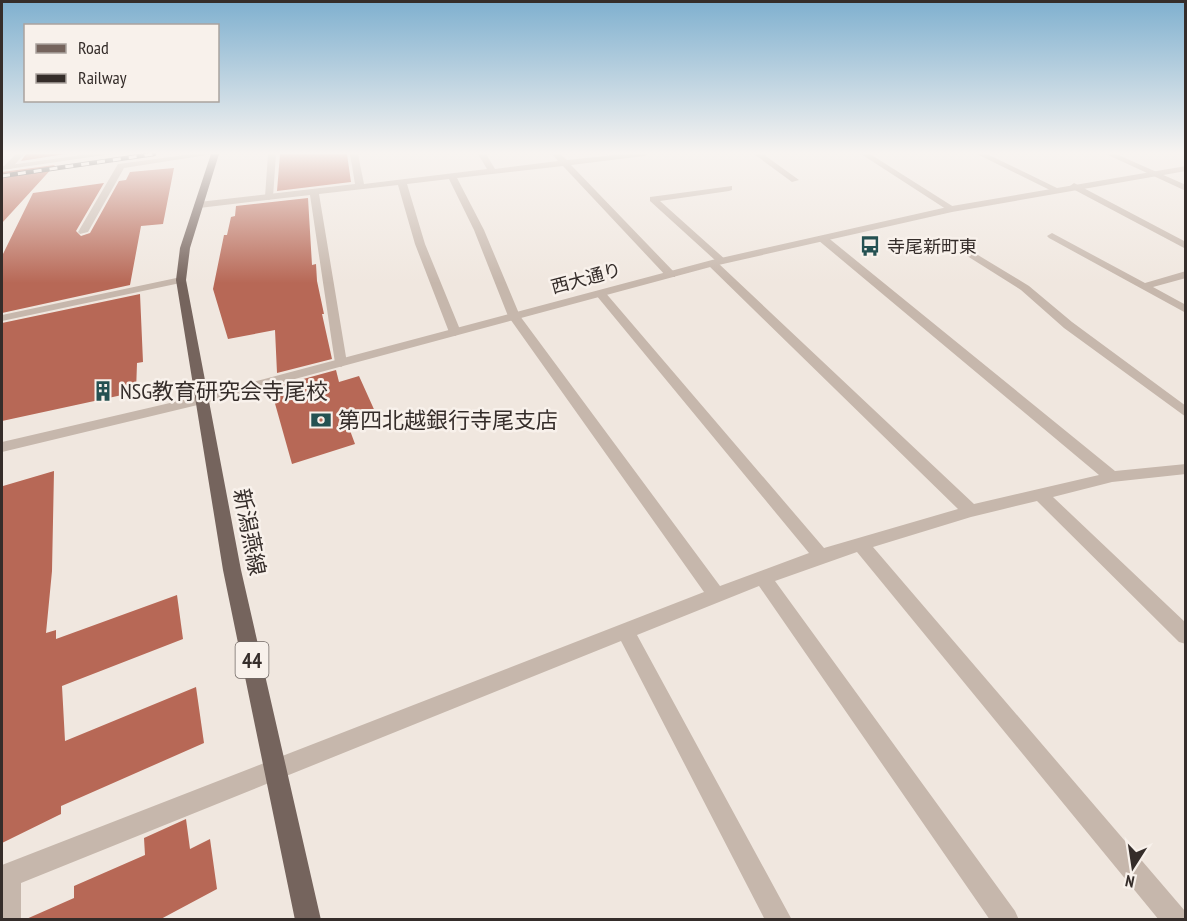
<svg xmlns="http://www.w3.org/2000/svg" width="1187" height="921" viewBox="0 0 1187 921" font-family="'PT Sans Narrow','Noto Sans JP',sans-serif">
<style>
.building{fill:#b76856}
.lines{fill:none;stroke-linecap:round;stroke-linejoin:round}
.service{fill:#c6b7ac;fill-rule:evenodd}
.minor{fill:#c6b7ac;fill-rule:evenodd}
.tertiary{fill:#c6b7ac;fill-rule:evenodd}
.primary{fill:#75645d;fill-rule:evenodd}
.rail-casing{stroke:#352d2a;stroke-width:4.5}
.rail{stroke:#f8f1eb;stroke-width:3;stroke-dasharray:8;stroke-linecap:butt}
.labels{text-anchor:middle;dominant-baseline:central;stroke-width:5;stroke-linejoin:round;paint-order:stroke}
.far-poi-label{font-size:18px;fill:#352d2a;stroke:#f8f1eb;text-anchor:start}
.far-street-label{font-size:18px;fill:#352d2a;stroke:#f8f1eb}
.shield{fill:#f8f1eb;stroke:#706864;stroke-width:1.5}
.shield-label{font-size:21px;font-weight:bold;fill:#352d2a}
.poi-label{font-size:22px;fill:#352d2a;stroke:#f8f1eb;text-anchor:start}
.street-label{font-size:22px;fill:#352d2a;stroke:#f8f1eb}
</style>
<rect width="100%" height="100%" fill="#f0e7df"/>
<path class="building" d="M26,154h39l-44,7z
M280,154h67l4,28 -74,9z
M55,165l-53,58v-51z
M174,168l-11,56 -22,2 -11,59 -128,28v-57l31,-63 71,-10 -28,48 5,5 9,-3 29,-52 7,-1 4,-8z
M308,198l4,67 4,-1 1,17 7,33h-2l10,45 -55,14 -2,-43 -47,9 -15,-50 11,-54h3l4,-18 4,-1 1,-10z
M140,294l3,68 -6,1 -1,29 -134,29v-98z
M336,370l3,12 20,-6 18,40 -29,9 7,19 -63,20 -18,-64 5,-2 -1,-12z
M54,471l-2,100 -6,62 10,-3v9l121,-44 6,44 -121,47 3,55 131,-54 8,56 -143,63v8l-59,29 1,-357z
M186,819l4,30 20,-10 7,50 -58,31h-135l50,-22v-12l71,-31 -1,-17z"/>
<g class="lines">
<path class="service" d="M16,154h8l-13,15h-6v-4z
M193,154h20l-89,14 -36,64 -8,2 -2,-2 40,-68z
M268,154h8l-3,43 -4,3 -4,-3z"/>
<path class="minor" d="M90,154h21l-109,16v-4z
M350,154h8l6,30 123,-15 -9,-15h8l9,15 63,-8 -6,-7h8l7,6 58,-6h23l-4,2 -73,9 104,108v4h-8l-104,-111 -106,12 27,52 36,86 200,270 89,-33 -213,-258v-4h8l220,257 134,-39 -250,-244v-4h8l-66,-60v-4l82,-11v4l-3,1 -69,10 67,60 -5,3 -4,-1 256,241 125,-29 -281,-235v-4h8l289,235 71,-7v10l-74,8 -59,15 133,126v21l-7,-2 -142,-141 -66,16 -98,30 312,364 1,9h-27l-302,-368 -82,29 240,330 4,9h-29l-231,-334 -122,49 155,285h-27l-144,-279 -600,242v37h-19v-55l702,-273 -196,-276 -34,-86 -25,-51 -42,5 18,60 36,88 -6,4 -6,-4 -34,-88 -17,-59 -79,9 28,169 -6,4 -6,-4 -25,-168 -111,13 -5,-3 5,-3 156,-18z
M754,154h9l36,26 -7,2z
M861,154h9l87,55 -8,2z
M977,154h10l72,35 -7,2z
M1106,154h10l70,31v6z
M1074,183l112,59v7l-115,-61 -1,-2z
M1052,233l93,50 41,-12v7l-33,9 33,18v8l-137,-75 -2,-2z
M968,249l61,37 43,36 114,84v11l-122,-89 -43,-38 -57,-36v-4z
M181,277l4,1v4l-183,39v-6z"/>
<path class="tertiary" d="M1186,166v5l-234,41 -238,54 -508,137 -204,49v-10l198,-46 512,-136 240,-54z"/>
<path class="primary" d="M211,154h8l-29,94 -4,32 55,290 80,350h-26l-72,-350 -47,-290 4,-32z"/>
<g class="rail-casing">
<path id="rail" d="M2,176l152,-22"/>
</g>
<use href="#rail" class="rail"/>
</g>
<linearGradient id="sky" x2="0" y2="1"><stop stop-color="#7fb0cf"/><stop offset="0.54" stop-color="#f8f4f1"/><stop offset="1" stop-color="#f8f4f1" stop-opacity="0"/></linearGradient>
<rect width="1187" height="283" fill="url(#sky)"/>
<defs>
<g id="bus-bare" transform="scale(1.62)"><path d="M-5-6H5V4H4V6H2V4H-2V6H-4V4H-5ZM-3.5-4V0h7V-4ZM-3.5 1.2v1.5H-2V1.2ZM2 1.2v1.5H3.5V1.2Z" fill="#255152" stroke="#f8f1eb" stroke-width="2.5" paint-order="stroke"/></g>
<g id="building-bare" transform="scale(1.62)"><path d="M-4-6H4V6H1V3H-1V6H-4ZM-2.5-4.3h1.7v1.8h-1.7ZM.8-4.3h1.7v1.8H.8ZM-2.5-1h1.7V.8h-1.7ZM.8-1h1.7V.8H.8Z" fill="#255152" stroke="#f8f1eb" stroke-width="2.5" paint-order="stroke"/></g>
<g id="bank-bare" transform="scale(1.62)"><path d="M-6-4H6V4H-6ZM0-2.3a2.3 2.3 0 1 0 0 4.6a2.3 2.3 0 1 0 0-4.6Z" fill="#255152" stroke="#f8f1eb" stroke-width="2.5" paint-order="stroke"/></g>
</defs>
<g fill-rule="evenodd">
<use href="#bus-bare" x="870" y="246"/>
<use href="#building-bare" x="103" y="391"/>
<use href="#bank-bare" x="321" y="420"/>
</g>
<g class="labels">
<g class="far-poi-label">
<text x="887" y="246">寺尾新町東</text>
</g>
<g class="far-street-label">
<text transform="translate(586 278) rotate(-15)">西大通り</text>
</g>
<rect class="shield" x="235.5" y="642" width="33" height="36" rx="4.5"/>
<g class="shield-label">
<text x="252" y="660">44</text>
</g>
<g class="poi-label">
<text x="120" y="391">NSG教育研究会寺尾校</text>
<text x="338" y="420">第四北越銀行寺尾支店</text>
</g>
<g class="street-label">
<text transform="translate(250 532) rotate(79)">新潟燕線</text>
</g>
</g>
<rect width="1187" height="921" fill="none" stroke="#352d2a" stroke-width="6"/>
<rect x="24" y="24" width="195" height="78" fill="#f8f1eb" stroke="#aaa39e" stroke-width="1.5"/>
<rect x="36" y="44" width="30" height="9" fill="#75645d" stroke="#aaa39e" stroke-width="1.5"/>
<text x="78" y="54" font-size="18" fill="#352d2a">Road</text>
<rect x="36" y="74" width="30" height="9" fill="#352d2a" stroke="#aaa39e" stroke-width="1.5"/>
<text x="78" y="84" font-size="18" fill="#352d2a">Railway</text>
<g transform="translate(1133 867) rotate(192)" stroke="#f8f1eb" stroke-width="4.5" paint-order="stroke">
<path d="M0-4.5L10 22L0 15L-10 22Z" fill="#352d2a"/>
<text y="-9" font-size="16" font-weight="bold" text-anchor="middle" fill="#352d2a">N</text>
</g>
</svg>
